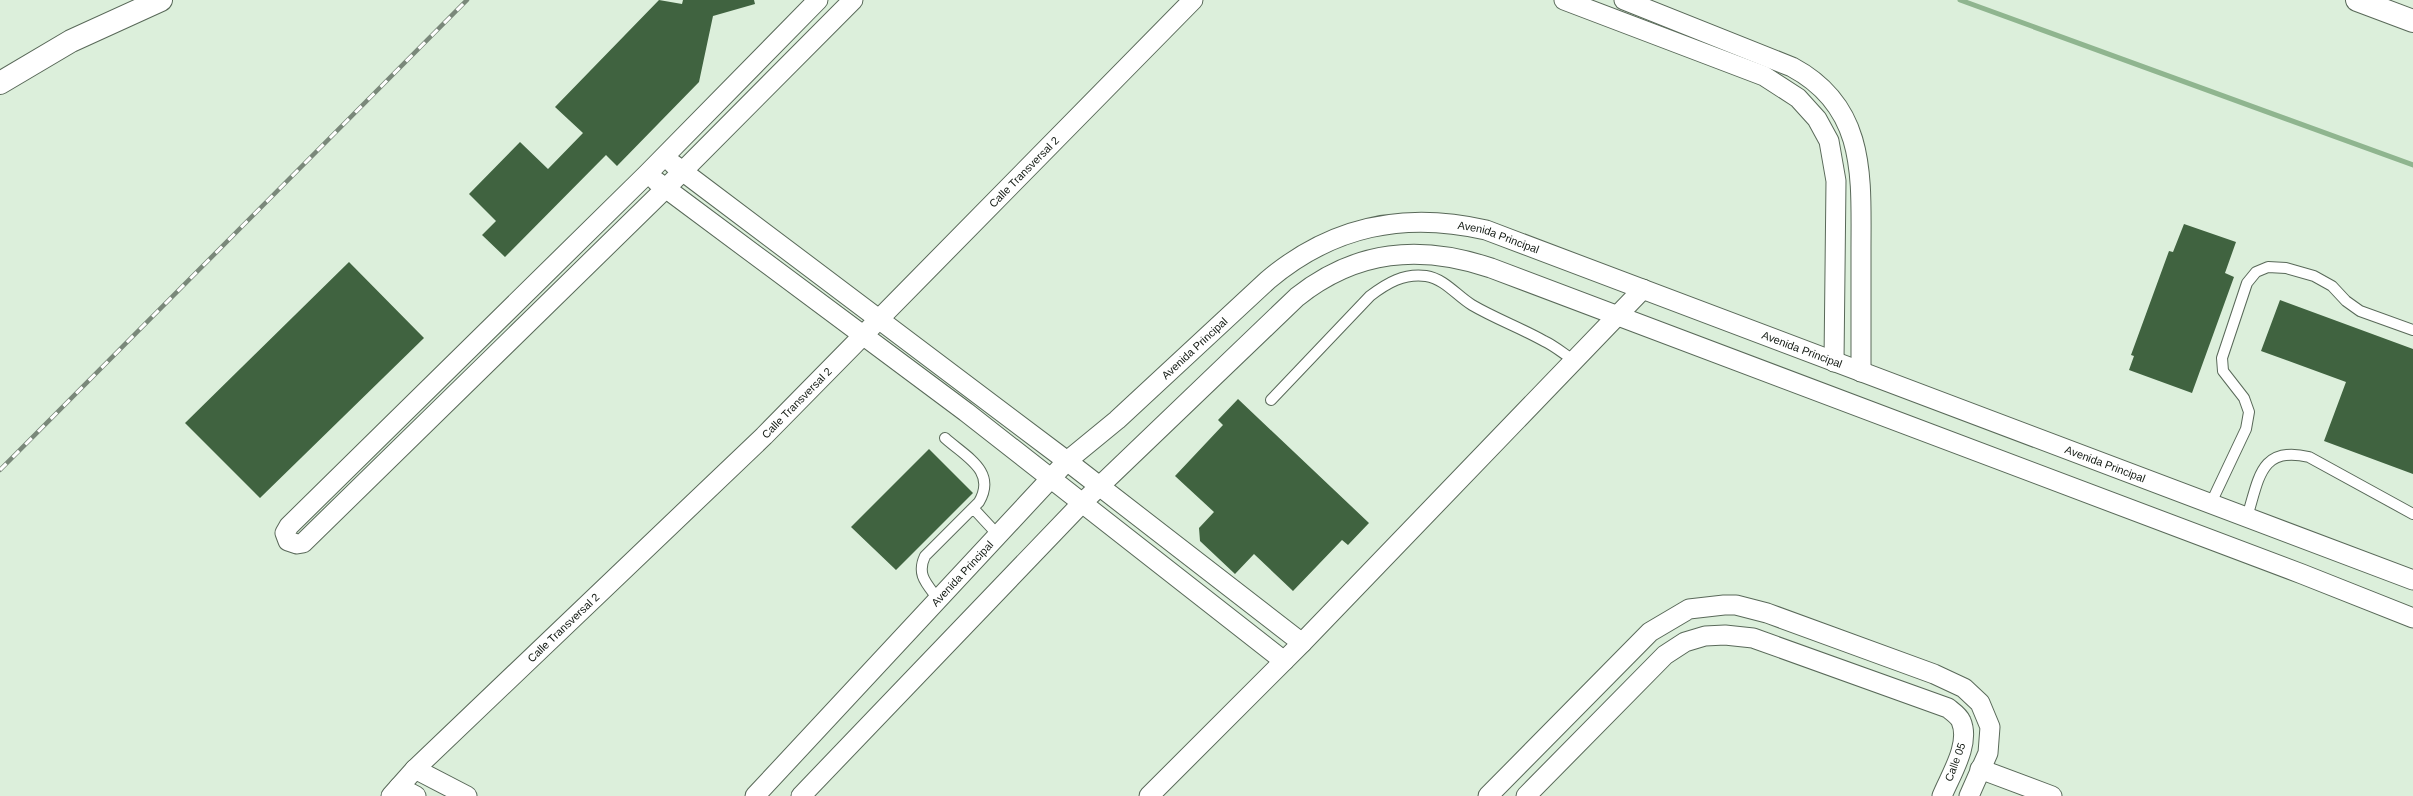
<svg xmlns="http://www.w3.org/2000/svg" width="2413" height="796" viewBox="0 0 2413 796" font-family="Arial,sans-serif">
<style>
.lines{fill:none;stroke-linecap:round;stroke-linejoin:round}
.stream{stroke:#8fb58f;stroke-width:5}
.building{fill:#406340}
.lane-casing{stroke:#596959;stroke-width:12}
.street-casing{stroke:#596959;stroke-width:21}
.primary-casing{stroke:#596959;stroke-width:24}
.highway-casing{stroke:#596959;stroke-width:24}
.lane{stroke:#fff;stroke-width:10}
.street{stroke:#fff;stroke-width:19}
.primary{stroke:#fff;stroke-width:22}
.highway{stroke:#fff;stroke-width:22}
.rail-casing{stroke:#7a887a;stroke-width:4.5}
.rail{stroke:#fff;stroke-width:3;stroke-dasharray:9;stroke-linecap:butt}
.labels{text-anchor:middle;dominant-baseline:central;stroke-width:4;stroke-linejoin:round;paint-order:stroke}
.street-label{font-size:11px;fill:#131a13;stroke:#fff}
</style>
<rect width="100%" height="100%" fill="#dcefdb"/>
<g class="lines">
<path class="stream" d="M1960,0l453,165"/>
</g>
<path class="building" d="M659,0l23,4 1,-4h71l1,4 -42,12 -14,66 -82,84 -11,-11 -101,102 -23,-22 14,-14 -27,-27 51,-52 28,27 35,-36 -28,-26z
M2184,224l52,18 -11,31 9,4 -42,116 -63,-23 5,-14 -3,-1 38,-104 4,1z
M349,262l75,76 -164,160 -75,-75z
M2280,300l133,49v125l-89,-33 22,-59 -85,-31z
M1238,399l131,124 -21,22 -6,-5 -49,51 -39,-37 -19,20 -35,-33 -1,-13 15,-16 -39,-36 48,-51 -5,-5z
M929,449l44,44 -77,77 -45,-43z"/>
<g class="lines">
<g class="lane-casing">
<path id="lane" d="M1271,400l99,-104c17,-13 34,-23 56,-20 19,3 31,20 46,29 24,14 49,23 72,36 11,5 21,14 31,20
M2211,503l35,-74 3,-17 -5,-14 -21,-27 -1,-13 25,-75 9,-11 12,-5 18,1 28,8 18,10 14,15 14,10 53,19
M973,508l25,27
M2247,517c12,-38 13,-72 62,-60l104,57
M938,599c-11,-15 -22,-24 -13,-43l54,-54c18,-31 -13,-45 -34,-64"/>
</g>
<g class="street-casing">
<g id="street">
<path d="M818,0l-171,174 -358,352 -4,7 3,8 9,3 6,-1 363,-355 187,-188"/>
<path d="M1564,0l200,76 34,22 19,21 12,22 7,40 -2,181"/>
<path d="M1624,0l168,67c75,40 69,110 69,183 0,41 0,81 0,122"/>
<path d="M673,164l394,297 235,182"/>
<path d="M656,181l310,231 318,249"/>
<path d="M415,769l52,27"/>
<path d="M1980,769l72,27"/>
<path d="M399,787l17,9"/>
<path id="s1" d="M391,796l24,-27 349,-333 429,-436"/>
<path id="s2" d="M755,796l312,-335 50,-41 151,-140c64,-54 136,-69 218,-50l927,350"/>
<path d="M801,796l281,-293 215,-206c59,-47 123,-53 194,-29l811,306 111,44"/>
<path d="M1149,796l153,-153 341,-354"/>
<path d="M1488,796l162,-164 39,-23 35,-4h12l31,8 167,61 30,14 16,15 10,24 -2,26 -19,43"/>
<path d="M1526,796l139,-141 20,-13 20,-6 20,-1 28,3 195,70c5,4 11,8 13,13 10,23 -11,55 -19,75"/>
</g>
</g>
<g class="primary-casing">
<path id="primary" d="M2357,0l56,21"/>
</g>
<g class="highway-casing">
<path id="highway" d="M0,83l71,-42 90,-41"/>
</g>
<use href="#lane" class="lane"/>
<use href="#street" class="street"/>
<use href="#primary" class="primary"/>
<use href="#highway" class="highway"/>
<g class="rail-casing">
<path id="rail" d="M0,470l467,-470"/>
</g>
<use href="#rail" class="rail"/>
</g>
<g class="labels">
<g class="street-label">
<text stroke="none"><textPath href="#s1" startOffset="889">Calle Transversal 2</textPath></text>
<text stroke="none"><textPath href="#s2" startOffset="975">Avenida Principal</textPath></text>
<text stroke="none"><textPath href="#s2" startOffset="628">Avenida Principal</textPath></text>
<text stroke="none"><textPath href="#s2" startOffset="1299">Avenida Principal</textPath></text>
<text stroke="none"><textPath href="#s1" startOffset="565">Calle Transversal 2</textPath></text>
<text stroke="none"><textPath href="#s2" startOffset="1623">Avenida Principal</textPath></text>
<text stroke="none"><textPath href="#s2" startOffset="304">Avenida Principal</textPath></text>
<text stroke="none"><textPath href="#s1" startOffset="241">Calle Transversal 2</textPath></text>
<text transform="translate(1955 762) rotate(-70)">Calle 05</text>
</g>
</g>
</svg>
